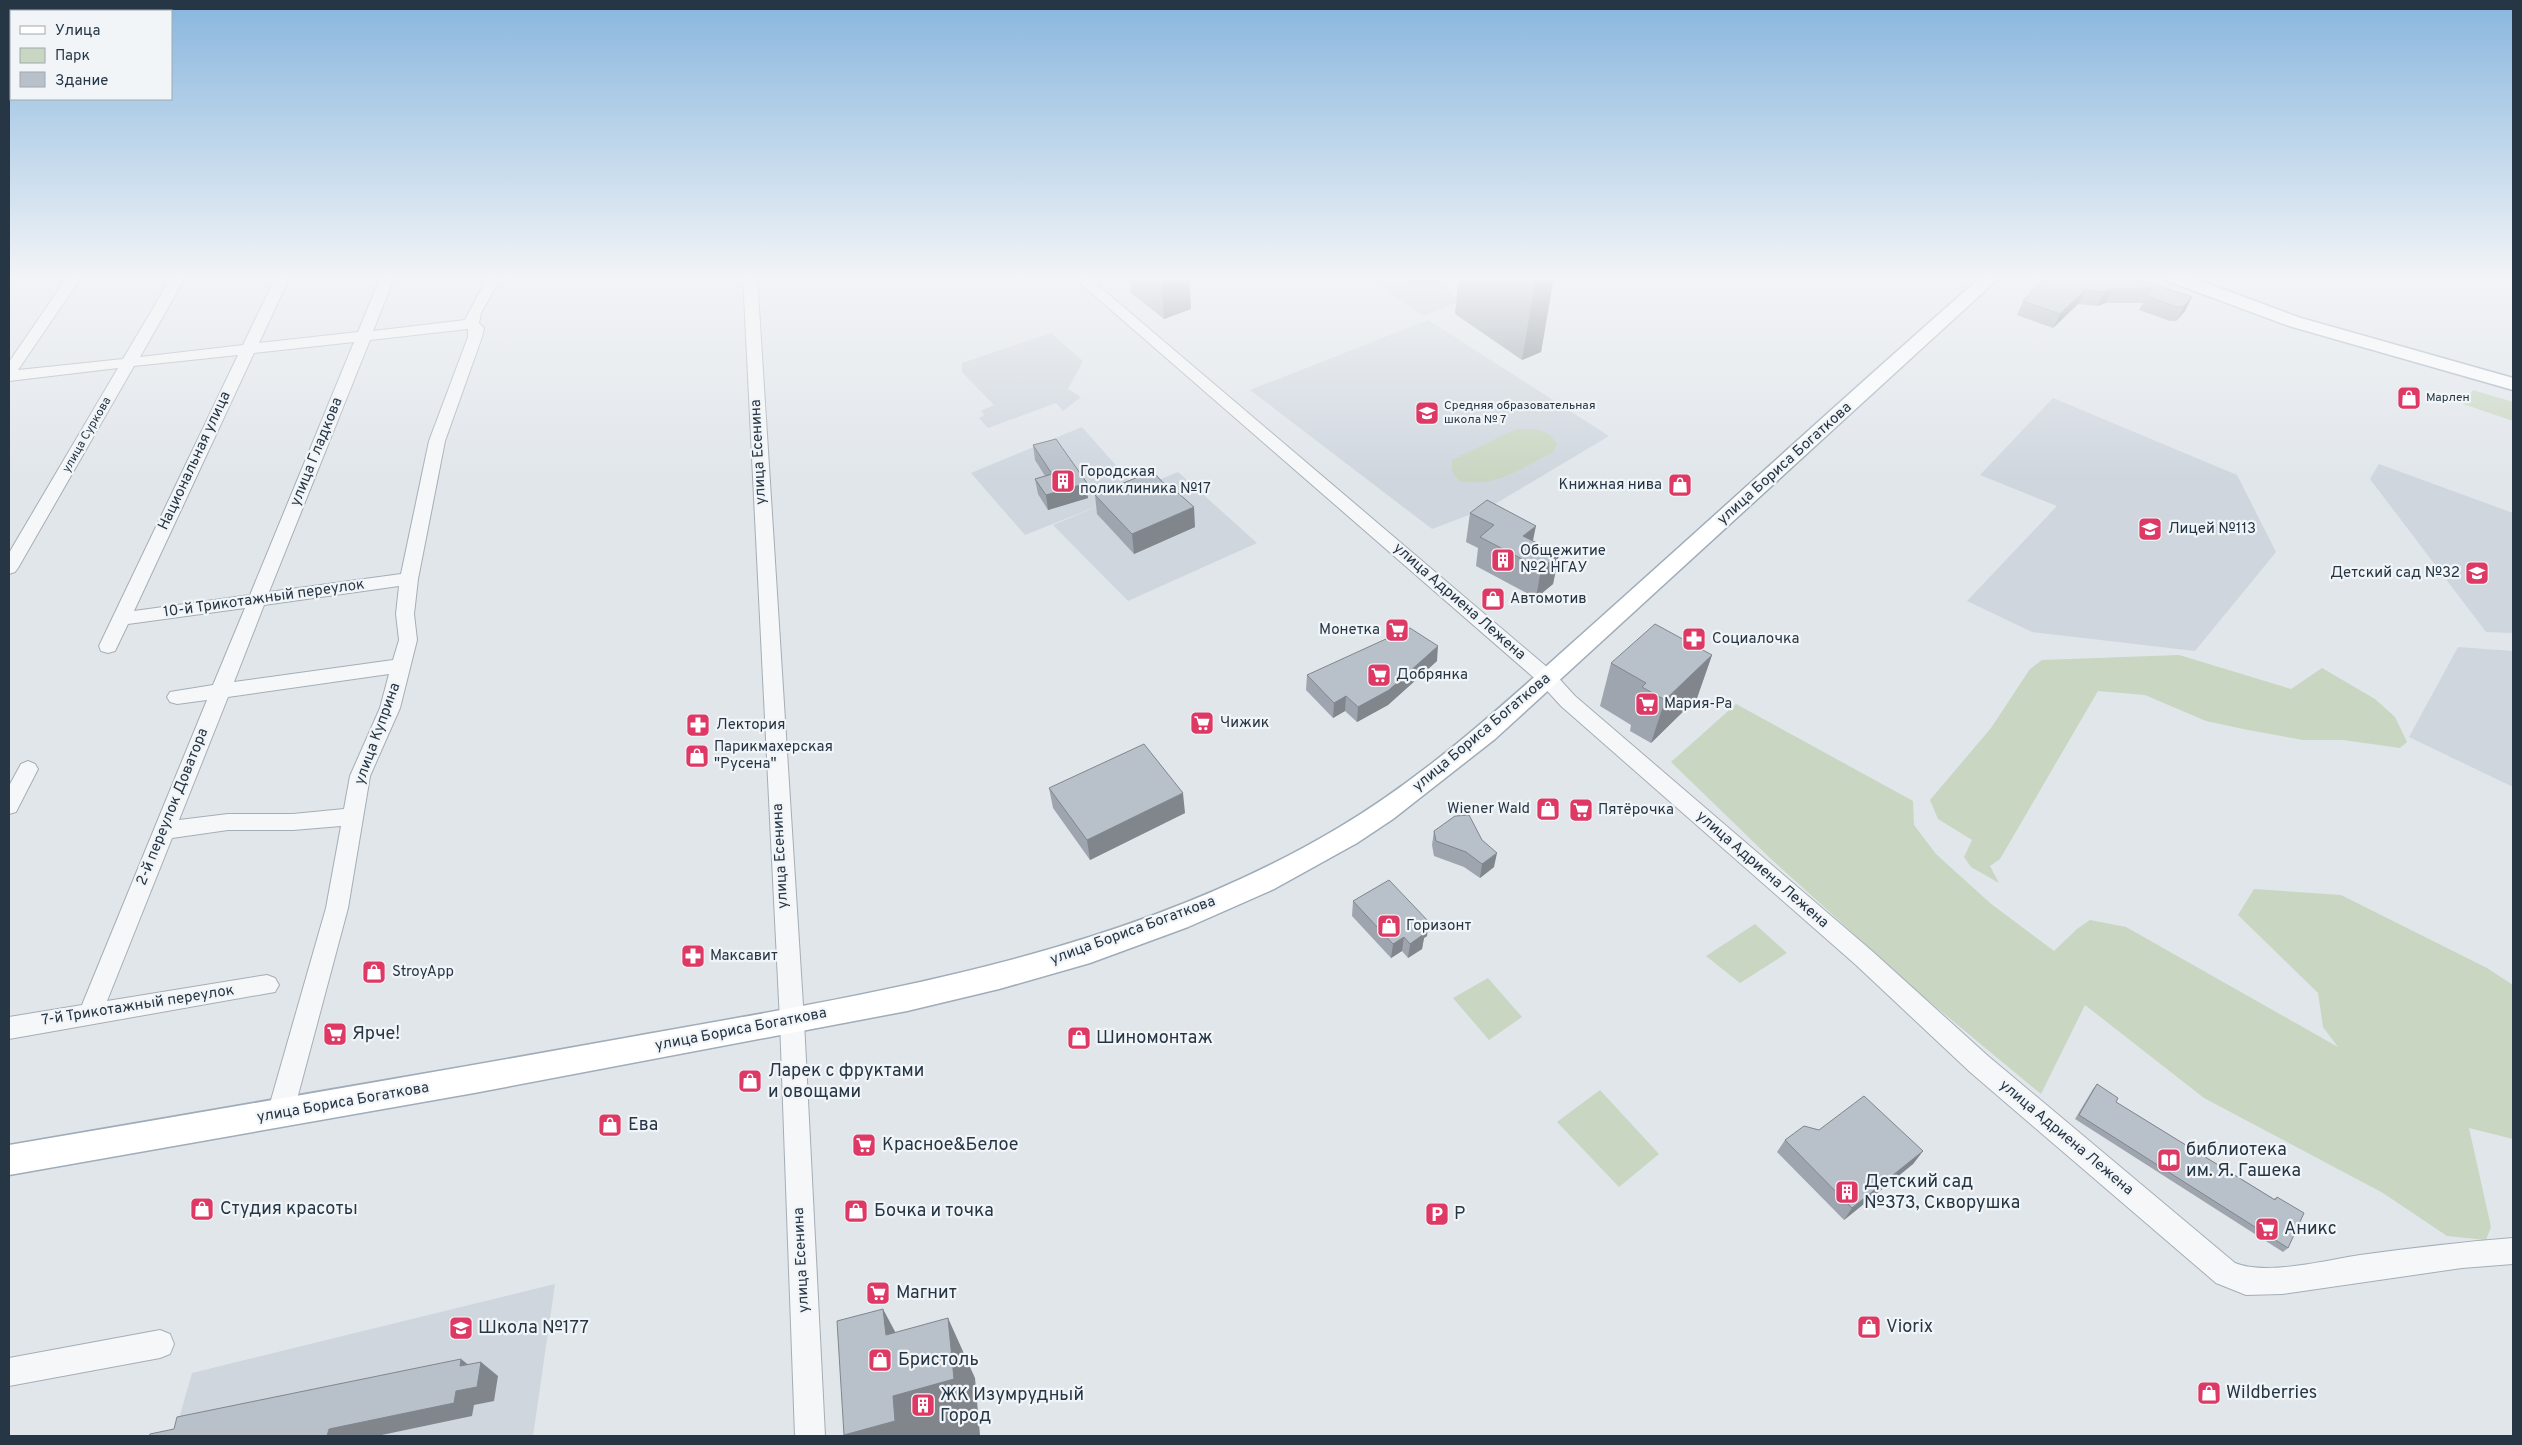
<svg xmlns="http://www.w3.org/2000/svg" width="2522" height="1445" viewBox="0 0 2522 1445" font-family="Overpass,sans-serif">
<style>
.built{fill:#cfd6de}
.green{fill:#c9d6c1}
.lines{fill:none;stroke-linecap:round;stroke-linejoin:round}
.minor-casing{stroke:#a5aeb6;stroke-width:2}
.major-casing{stroke:#9facb9;stroke-width:3}
.minor{fill:#f5f7f9;fill-rule:evenodd}
.major{fill:#fff;fill-rule:evenodd}
.wall{fill:#9ea5ae}
.shaded-wall{fill:#81868d}
.building{fill:#b8c0ca;stroke:#81868d}
.labels{text-anchor:middle;dominant-baseline:central;stroke-width:4.5;stroke-linejoin:round;paint-order:stroke}
.far-poi-label{font-size:12px;fill:#273645;stroke:#f1f5f8;text-anchor:start}
.far-street-label{font-size:12px;fill:#273645;stroke:#f1f5f8}
.street-label{font-size:15px;fill:#273645;stroke:#f1f5f8}
.poi-label{font-size:15px;fill:#273645;stroke:#f1f5f8;text-anchor:start}
.near-poi-label{font-size:18px;fill:#273645;stroke:#f1f5f8;text-anchor:start}
</style>
<rect width="100%" height="100%" fill="#e1e6eb"/>
<path class="built" d="M1365,276h82v14l14,11 -38,15z
M1428,320l181,116 -119,71 -58,22 -182,-139z
M1051,333l32,28 -15,28 13,8 -18,14 -7,-8 -68,25 -9,-10 5,-3 -3,-4 13,-6 -32,-33v-9z
M2053,398l184,77 39,77 -81,99 -163,-19 -65,-31 90,-95 -77,-31z
M1082,427l55,62 41,-17 79,71 -129,58 -75,-76 57,-24 -85,34 -54,-62z
M2379,464l134,49v120l-27,-1 -116,-153z
M2458,647l55,4v136l-104,-50z
M555,1284l-22,152h-359l18,-63z"/>
<path class="green" d="M2473,390l40,12v19l-50,-17z
M1516,429c18,0 31,-2 41,15l-4,8c-31,16 -58,36 -94,29l-7,-10v-11z
M2179,655l112,34 31,-21 53,31 20,18 12,25 -7,6 -57,-8h-40l-55,-10 -42,-9 -61,-26 -47,-4 -98,168 -10,7 9,17 -28,-16 -7,-10 8,-17 -34,-21 -8,-19 61,-72 39,-59 12,-9z
M1736,704l177,97 1,24 22,29 54,49 64,48 23,-22 13,-9 36,7 212,120 -15,-20 -5,-34 -80,-78 16,-26 87,6 146,73 26,17v154l-44,-11 22,99 -5,13 -39,-4 -64,-43 -179,-95 -119,-93 -44,89 -122,-101 -149,-135 -99,-96z
M1755,924l32,29 -47,30 -34,-27z
M1488,978l34,39 -33,23 -36,-42z
M1600,1090l59,64 -40,33 -62,-65z"/>
<g class="lines">
<g class="minor-casing">
<path id="minor" d="M68,276h14l-64,94 105,-11 49,-83h14l-46,81 103,-12 33,-69h14l-31,67 99,-11 23,-56h14l-22,55 92,-11 23,-44h14l-21,37 -2,10 5,5 -2,9 -37,104 -27,138 -4,35 3,26 -17,68 -30,68 -22,132 -55,206 -4,8 -9,4 -9,-4 -4,-8 59,-206 15,-82 -48,4h-65l-56,8 -65,163 160,-26 8,3 4,7 -4,7 -266,47v-22l73,-12 125,-305 -30,4 -7,-2 -3,-5 3,-5 43,-7 32,-77 -117,16 -13,27 -7,2 -7,-2 -2,-5 139,-291 -104,11 -116,202 -3,4 -6,2v-21l109,-185 -109,13v-19zM468,329v8l-39,104 -28,133 -132,18 101,-252zM354,342l-104,253 -116,16 120,-258zM399,586l-3,28 3,26 -6,20 -159,22 30,-77zM389,674l-9,34 -30,68 -6,33 -51,5h-65l-49,6 49,-123z
M743,276h14l47,745 21,415h-30l-15,-415z
M1072,276h15l467,397 21,23 297,255 116,105 247,207c32,13 91,-3 125,-8 51,-7 102,-13 153,-17v26l-51,4 -180,26 -36,1 -30,-12 -246,-211 -114,-107 -295,-259 -21,-23z
M28,761l7,3 3,5 -22,43 -7,2v-28l12,-22z
M160,1330l10,4 4,10 -4,10 -10,4 -151,28v-28z"/>
</g>
<g class="major-casing">
<path id="major" d="M1982,276h19l-506,463 -102,80 -36,24 -83,46 -86,38 -98,36 -91,26 -92,22 -433,82 -465,82v-30c206,-35 411,-70 616,-107 244,-44 497,-81 713,-210 96,-57 178,-135 261,-209 128,-114 254,-230 383,-343z
M2162,276h25l114,42 212,60v12l-224,-64 -124,-46z"/>
</g>
<use href="#minor" class="minor"/>
<use href="#major" class="major"/>
</g>
<path class="wall" d="M1130,276h59l2,33 -27,10 -33,-26z
M1401,276h38v7l-28,1z
M1459,276h95l-13,76 -19,8 -67,-46z
M2105,276h40l-2,4 49,17 -7,14 -9,10h-6l-31,-11 4,-7h-37l-9,3 -19,-2 -25,24 -36,-13 6,-14z
M1033,445l55,53 -40,12 -10,-16 -3,-15 10,-3 -10,-16z
M1095,495l100,32 -61,27 -37,-40z
M1470,513l63,28 26,13 -6,30 -17,14 -60,-32 2,-18 -12,-6z
M1712,655l-15,43 -46,45 -21,-12 1,-6 -31,-19 11,-43z
M1437,661l-49,44 -31,17 -12,-11 -12,7 -27,-28 1,-15z
M1049,788l136,25 -95,47 -37,-52z
M1434,831l60,36 -14,11 -16,-11 -30,-11 -2,-11z
M1353,901l74,35 -3,2 -2,11 -14,9 -6,-7 -11,7 -39,-42z
M2097,1084l19,18 158,97 3,-2 11,51 -5,4 -208,-133 18,-30z
M1819,1130l104,21 -10,13 -69,56 -67,-68 8,-12z"/>
<path class="shaded-wall" d="M1161,276h28l2,33 -27,10z
M1536,276h18l-13,76 -19,8z
M2113,289l-7,14 -9,3 7,-14z
M2085,290l-7,14 -25,24 7,-14z
M2192,297l-7,14 -9,10 8,-15z
M1087,483l1,15 -40,12 -2,-15z
M1194,507l1,20 -61,27 -2,-20z
M1536,526l-6,29 -7,-19z
M1559,554l-6,30 -17,14 5,-29z
M1438,646l-1,15 -49,44 -31,17 1,-15z
M1712,655l-15,43 -46,45 14,-43z
M1346,696l-1,15 -12,7 1,-15z
M1183,793l2,20 -95,47 -3,-20z
M1497,853l-3,14 -14,11 2,-14z
M1429,922l-2,14 -3,2 -2,11 -14,9 2,-14 9,-16z
M1404,937l-2,14 -11,7 2,-14z
M1923,1151l-10,13 -69,56 8,-12z
M883,1309l32,60 33,-51 27,60 5,57 -4,1h-131l-1,-1z
M461,1359l18,14 -19,-7z
M481,1362l17,14 -4,25 -20,4 -2,11 -95,20h-50l2,-7 127,-38z"/>
<path class="building" d="M2069,276h76l-4,4 51,17 -8,9 -7,1 -31,-11 7,-8 -40,1 -9,3 -19,-2 -25,24 -37,-13 22,-23 22,-1z
M1056,439l31,44 -41,12 -11,-16 17,-5 -19,-29z
M1152,471l22,23 4,-1 16,14 -62,27 -37,-39z
M1487,500l49,26 -13,10 36,18 -18,15 -61,-32 14,-12 -24,-12z
M1655,624l57,31 -47,45 -23,-13 4,-4 -35,-20z
M1410,628l28,18 -49,44 -31,17 -12,-11 -12,7 -27,-28z
M1144,744l39,49 -96,47 -38,-52z
M1469,815l13,25 15,13 -15,11 -16,-12 -30,-11 -2,-10 21,-15z
M1389,880l40,42 -10,6 5,6 -14,10 -6,-7 -11,7 -40,-43z
M2097,1084l21,14 -2,4 159,98 2,-3 27,16 -16,35 -209,-133z
M1864,1096l59,55 -71,57 -67,-68 19,-14 15,4z
M883,1309l3,26 62,-17 6,61 -61,17 2,25 -51,14 -7,-114z
M461,1359l-1,7 21,-4 -4,25 -21,4 -2,12 -125,26 -2,7h-178l1,-2 24,-5 3,-12z"/>
<linearGradient id="sky" x2="0" y2="1"><stop stop-color="#88b6de"/><stop offset="0.58" stop-color="#f2f4f6"/><stop offset="1" stop-color="#f2f4f6" stop-opacity="0"/></linearGradient>
<rect width="2522" height="478" fill="url(#sky)"/>
<defs>
<g id="shop-square" transform="scale(1.25)"><rect x="-9" y="-9" width="18" height="18" rx="4" fill="#de3965" stroke="#f1f5f8"/><path d="M-5-2.5h2.3a2.7 3.5 0 0 1 5.4 0H5L5.5 6h-11ZM-1.5-2.5h3a1.5 2.3 0 0 0-3 0Z" fill="#fff"/></g>
<g id="school-square" transform="scale(1.25)"><rect x="-9" y="-9" width="18" height="18" rx="4" fill="#de3965" stroke="#f1f5f8"/><path d="M0-5L7-2L0 1L-7-2ZM-4 1L0 2.5L4 1V4Q0 6-4 4Z" fill="#fff"/></g>
<g id="building-square" transform="scale(1.25)"><rect x="-9" y="-9" width="18" height="18" rx="4" fill="#de3965" stroke="#f1f5f8"/><path d="M-4-6H4V6H1V3H-1V6H-4ZM-2.5-4.3h1.7v1.8h-1.7ZM.8-4.3h1.7v1.8H.8ZM-2.5-1h1.7V.8h-1.7ZM.8-1h1.7V.8H.8Z" fill="#fff"/></g>
<g id="supermarket-square" transform="scale(1.25)"><rect x="-9" y="-9" width="18" height="18" rx="4" fill="#de3965" stroke="#f1f5f8"/><path d="M-6-5.5h2.5l.6 2H6L4.5 2H-2.5L-4.4-4H-6ZM-1.5 3.2a1.3 1.3 0 1 0 .1 0ZM3 3.2a1.3 1.3 0 1 0 .1 0Z" fill="#fff"/></g>
<g id="pharmacy-square" transform="scale(1.25)"><rect x="-9" y="-9" width="18" height="18" rx="4" fill="#de3965" stroke="#f1f5f8"/><path d="M-2-6h4v4h4v4h-4v4h-4v-4h-4v-4h4Z" fill="#fff"/></g>
<g id="library-square" transform="scale(1.25)"><rect x="-9" y="-9" width="18" height="18" rx="4" fill="#de3965" stroke="#f1f5f8"/><path d="M-6-4Q-3-5.5-.7-3.5V5Q-3 3-6 4ZM6-4Q3-5.5 .7-3.5V5Q3 3 6 4Z" fill="#fff"/></g>
<g id="parking-square" transform="scale(1.25)"><rect x="-9" y="-9" width="18" height="18" rx="4" fill="#de3965" stroke="#f1f5f8"/><path d="M-3.5-5.5H1a3.5 3.5 0 0 1 0 7H-1V5.5H-3.5ZM-1-3.4V-.6H.8a1.4 1.4 0 0 0 0-2.8Z" fill="#fff"/></g>
</defs>
<g fill-rule="evenodd">
<use href="#shop-square" x="2409" y="398"/>
<use href="#school-square" x="1427" y="413"/>
<use href="#building-square" x="1063" y="481"/>
<use href="#shop-square" x="1680" y="485"/>
<use href="#school-square" x="2150" y="529"/>
<use href="#building-square" x="1503" y="560"/>
<use href="#school-square" x="2477" y="573"/>
<use href="#shop-square" x="1493" y="599"/>
<use href="#supermarket-square" x="1397" y="630"/>
<use href="#pharmacy-square" x="1694" y="639"/>
<use href="#supermarket-square" x="1379" y="675"/>
<use href="#supermarket-square" x="1647" y="704"/>
<use href="#supermarket-square" x="1202" y="723"/>
<use href="#pharmacy-square" x="698" y="725"/>
<use href="#shop-square" x="697" y="756"/>
<use href="#shop-square" x="1548" y="809"/>
<use href="#supermarket-square" x="1581" y="810"/>
<use href="#shop-square" x="1389" y="926"/>
<use href="#pharmacy-square" x="693" y="956"/>
<use href="#shop-square" x="374" y="972"/>
<use href="#supermarket-square" x="335" y="1034"/>
<use href="#shop-square" x="1079" y="1038"/>
<use href="#shop-square" x="750" y="1081"/>
<use href="#shop-square" x="610" y="1125"/>
<use href="#supermarket-square" x="864" y="1145"/>
<use href="#library-square" x="2169" y="1160"/>
<use href="#building-square" x="1847" y="1192"/>
<use href="#shop-square" x="202" y="1209"/>
<use href="#shop-square" x="856" y="1211"/>
<use href="#parking-square" x="1437" y="1214"/>
<use href="#supermarket-square" x="2267" y="1229"/>
<use href="#supermarket-square" x="878" y="1293"/>
<use href="#shop-square" x="1869" y="1327"/>
<use href="#school-square" x="461" y="1328"/>
<use href="#shop-square" x="880" y="1360"/>
<use href="#shop-square" x="2209" y="1393"/>
<use href="#building-square" x="923" y="1405"/>
</g>
<g class="labels">
<g class="far-poi-label">
<text x="2426" y="398">Марлен</text>
<text x="1444" y="406">Средняя образовательная<tspan x="1444" dy="14">школа № 7</tspan></text>
</g>
<g class="far-street-label">
<text transform="translate(87 435) rotate(-60)">улица Суркова</text>
</g>
<g class="street-label">
<text transform="translate(317 452) rotate(-68)">улица Гладкова</text>
<text transform="translate(759 452) rotate(-93)">улица Есенина</text>
<text transform="translate(195 461) rotate(-65)">Национальная улица</text>
<text transform="translate(1785 464) rotate(-42)">улица Бориса Богаткова</text>
<text transform="translate(264 599) rotate(-8)">10-й Трикотажный переулок</text>
<text transform="translate(1459 602) rotate(41)">улица Адриена Лежена</text>
<text transform="translate(1482 733) rotate(-40)">улица Бориса Богаткова</text>
<text transform="translate(378 734) rotate(-70)">улица Куприна</text>
<text transform="translate(173 807) rotate(-68)">2-й переулок Доватора</text>
<text transform="translate(781 856) rotate(-93)">улица Есенина</text>
<text transform="translate(1762 870) rotate(41)">улица Адриена Лежена</text>
<text transform="translate(1133 931) rotate(-20)">улица Бориса Богаткова</text>
<text transform="translate(138 1006) rotate(-9)">7-й Трикотажный переулок</text>
<text transform="translate(741 1030) rotate(-11)">улица Бориса Богаткова</text>
<text transform="translate(343 1103) rotate(-10)">улица Бориса Богаткова</text>
<text transform="translate(2066 1138) rotate(40)">улица Адриена Лежена</text>
<text transform="translate(802 1260) rotate(-93)">улица Есенина</text>
</g>
<g class="poi-label">
<text x="1080" y="472">Городская<tspan x="1080" dy="17">поликлиника №17</tspan></text>
<text x="1662" y="485" text-anchor="end">Книжная нива</text>
<text x="2168" y="529">Лицей №113</text>
<text x="1520" y="551">Общежитие<tspan x="1520" dy="17">№2 НГАУ</tspan></text>
<text x="2460" y="573" text-anchor="end">Детский сад №32</text>
<text x="1510" y="599">Автомотив</text>
<text x="1380" y="630" text-anchor="end">Монетка</text>
<text x="1712" y="639">Социалочка</text>
<text x="1396" y="675">Добрянка</text>
<text x="1664" y="704">Мария-Ра</text>
<text x="1220" y="723">Чижик</text>
<text x="716" y="725">Лектория</text>
<text x="714" y="747">Парикмахерская<tspan x="714" dy="17">"Русена"</tspan></text>
<text x="1530" y="809" text-anchor="end">Wiener Wald</text>
<text x="1598" y="810">Пятёрочка</text>
<text x="1406" y="926">Горизонт</text>
<text x="710" y="956">Максавит</text>
<text x="392" y="972">StroyApp</text>
</g>
<g class="near-poi-label">
<text x="352" y="1034">Ярче!</text>
<text x="1096" y="1038">Шиномонтаж</text>
<text x="768" y="1071">Ларек с фруктами<tspan x="768" dy="21">и овощами</tspan></text>
<text x="628" y="1125">Ева</text>
<text x="882" y="1145">Красное&amp;Белое</text>
<text x="2186" y="1150">библиотека<tspan x="2186" dy="21">им. Я. Гашека</tspan></text>
<text x="1864" y="1182">Детский сад<tspan x="1864" dy="21">№373, Скворушка</tspan></text>
<text x="220" y="1209">Студия красоты</text>
<text x="874" y="1211">Бочка и точка</text>
<text x="1454" y="1214">P</text>
<text x="2284" y="1229">Аникс</text>
<text x="896" y="1293">Магнит</text>
<text x="1886" y="1327">Viorix</text>
<text x="478" y="1328">Школа №177</text>
<text x="898" y="1360">Бристоль</text>
<text x="2226" y="1393">Wildberries</text>
<text x="940" y="1395">ЖК Изумрудный<tspan x="940" dy="21">Город</tspan></text>
</g>
</g>
<rect width="2522" height="1445" fill="none" stroke="#273645" stroke-width="20"/>
<rect x="10" y="10" width="162" height="90" fill="#f1f5f8" stroke="#a0a9b0"/>
<rect x="20" y="26" width="25" height="8" fill="#ffffff" stroke="#a0a9b0"/>
<text x="55" y="35" font-size="15" fill="#273645">Улица</text>
<rect x="20" y="48" width="25" height="15" fill="#c9d6c1" stroke="#a0a9b0"/>
<text x="55" y="60" font-size="15" fill="#273645">Парк</text>
<rect x="20" y="72" width="25" height="15" fill="#b8c0ca" stroke="#a0a9b0"/>
<text x="55" y="85" font-size="15" fill="#273645">Здание</text>
</svg>
